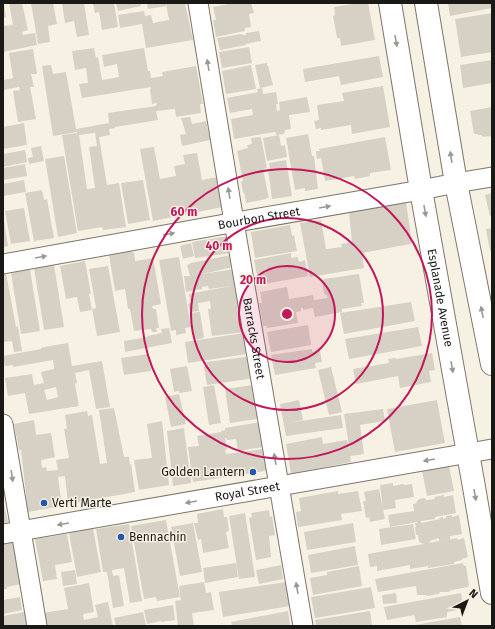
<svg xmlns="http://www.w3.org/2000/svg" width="495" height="629" viewBox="0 0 495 629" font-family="'Fira Sans',sans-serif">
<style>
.building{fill:#d7d1c5;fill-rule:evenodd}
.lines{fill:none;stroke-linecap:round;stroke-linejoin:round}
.street-casing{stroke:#7d776c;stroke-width:21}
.secondary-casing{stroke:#7d776c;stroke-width:24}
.street{stroke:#fff;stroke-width:19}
.secondary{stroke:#fff;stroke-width:22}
.oneway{fill:#989896}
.ring{fill:none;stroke:#c2185b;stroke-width:2}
.poi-dot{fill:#1e59ab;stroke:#f7f1e4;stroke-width:1.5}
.labels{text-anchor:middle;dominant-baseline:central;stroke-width:3;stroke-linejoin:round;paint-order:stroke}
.street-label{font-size:12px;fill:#1b1915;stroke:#f7f1e4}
.poi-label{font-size:12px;fill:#1b1915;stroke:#f7f1e4;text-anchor:start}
.centre{fill:#c2185b;stroke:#f7f1e4;stroke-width:2}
.ring-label{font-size:12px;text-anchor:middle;font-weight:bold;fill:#c2185b;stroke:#f7f1e4;stroke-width:3;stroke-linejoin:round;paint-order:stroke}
</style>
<rect width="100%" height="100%" fill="#f7f1e4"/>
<path class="building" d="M9,3h13l6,27 -6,2 1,3 12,-2 2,12 -34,7v-26l10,-1z
M31,3h22l4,21 -9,2 2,16 -12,2z
M62,3h22l5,32 -12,2 -3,-16 -9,2z
M97,3h17l4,24 -16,3 -3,-18 -4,1 -2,-9h4z
M116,3h24l1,3 -23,5z
M147,3h19v3l-18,3z
M166,3h19l8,37 -47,8 -4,-24 -22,4 -2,-13 26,-4 1,5 6,-1 2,8 16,-3z
M234,3h17l3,10 -5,1 2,13 -6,1v3l-29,6 -3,-17h3l-3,-13z
M359,3h9l7,37 -34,6 -1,-8h-3l-4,-22 2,-1 -1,-8z
M448,3h44v5l-42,8z
M3,4h1l2,13 -3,1z
M492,13v39l-31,5 -6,-38z
M259,31l2,10 -16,3 1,1 -26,5 -3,-12 25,-4v1h4v-2z
M249,47l3,16 -30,5 -3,-16z
M94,48l2,10 2,-1 4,23 17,-3 -2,-13 -13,3 -2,-12 42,-7 4,23h2l1,7 12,-2 -1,-4 34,-6 7,38h-3l1,9 -25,4 -1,-8 -19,2 2,9 -43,7v1l-6,1 1,6 -11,2 8,48 12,-2 7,44 -23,3 -1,-3 -24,4 -16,-96 15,-2v-1l-24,4 -11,-70 9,-1 2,9 13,-2 10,57 33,-6 -1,-10 48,-7 1,-3 -5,1 -2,-15h1v-2l-69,11 -3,-14 9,-1 -2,-15 -11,2 -3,-19zM95,133l2,13 -8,1 6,41 -8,1 -8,-54z
M33,49l4,25h-6l3,13h-4l6,32 -18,3 -5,-31 7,-1 -1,-3 -16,3v-10l10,-2 -4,-25z
M379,56l4,21 -42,8 -2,-9 -34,6 -2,-13z
M492,60v23l-29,5 -3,-23z
M267,63v3h1l5,19 -13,3 -5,-23z
M251,65l5,24 -30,5 -4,-23z
M383,86l7,41 -38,7 -1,-9 -30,5v-2l-5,1 -2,-8 5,-1 -2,-15 27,-4 -2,-8z
M262,88l1,6 13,-2 2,12h-2l1,7 3,-1 -1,-8 28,-5 3,15 -21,3 2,14 -6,1 -1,4 -7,1 -2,-3 -41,7 -3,-20 22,-4 -1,-6 -22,4 -3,-15 31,-6 -1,-3z
M492,107v29l-9,1 -2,-2h-3v-1h-4l-4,-23z
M190,117l2,7 14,-3 4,19 -28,6 -2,-11 6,-1 -5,-16z
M24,123l3,22 -24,4v-22z
M308,134l4,22h2l4,33 -13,2v-3l-10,2 -9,-52z
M279,135l2,11 4,-1 2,12 -20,4 -4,-23z
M261,137l6,31 -4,1 6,29h-3v1l-20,4 -2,-11 -1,1 -2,-12h2l-6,-30 11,-3 -1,-3 5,-1 -1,-6z
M385,137l6,33 -21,3v3l-15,3 -1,-3 -29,5 -4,-23 -4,1 -1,-8h4l-1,-2z
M41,146l3,15 -15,3 -1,-6 5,-1 -2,-9z
M154,147l6,32 16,-3 -2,-10 11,-2 -2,-9 14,-2 5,27 16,-3 5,30 -70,14 -13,-72z
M25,150l2,12 -24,5v-13z
M64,156l13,77 -19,4 -13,-78z
M286,160l6,36 -20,3 -4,-30h2l-1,-6z
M25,164l2,12 -24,4v-12z
M24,180l2,12 -23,4v-12z
M143,180l7,40 -22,4 -7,-41z
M42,190l2,10 3,-1 7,39 -20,3 -9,-48z
M492,193v23h-2l-5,-21z
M404,201l2,1 6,41 -2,1 -48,9 2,15 -54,9 -10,-54 21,-3 5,29 16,-2 -1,-3 11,-2 -3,-29 1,-2z
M24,208l6,33 -19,3 -6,-33z
M3,221h1l4,25 -5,1z
M290,225l2,11 2,-1 3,16 -42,7 -4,-26z
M492,228v23h-2l-4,-22z
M228,236l3,17 -36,5 -3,-16z
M191,243l3,13 -11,3 -3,-13z
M132,251v2l2,-1 1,9 18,-3 8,46 -9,2 1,3h3l3,19h-3l1,4h-5l-1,-3 -17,2 -4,-22h-2l-3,-20 -10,2 -6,-36z
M291,253v5l7,-1 1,5 6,-2 3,16 -49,9 -5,-25z
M231,255l2,12 -31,7 33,-5 3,16 -29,4 -1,-3 -6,1v2l-16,3 -2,-16h6l-3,-11 4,-2z
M179,257l12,70 -6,1 1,5 -10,2v-5l-5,1 -12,-71z
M85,261l6,33h-2l3,16 -12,2 -3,-15 -11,2 -6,-33z
M54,265l10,62 -20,3 -10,-62z
M108,266l12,66 -23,4 -5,-27 4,-1 -7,-39z
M30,269l10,62 -19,3 -10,-61z
M6,273l10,54 2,-1 4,25 -8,1 -2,-11 -9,1v-68z
M359,274l5,29h-3l1,3 -20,3v3l-27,5 -2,-9 -10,2v-2h-2v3l-5,1 2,11 -31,5 -1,-2h-3l-4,-23h3l-2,-11 27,-5 2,12 24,-4 1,5 14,-2 -1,-2 -3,-3 -2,-12 2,-2z
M236,285l4,19 -15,3 16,-3 4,28 -33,4 -4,-27h3l-1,-8 -12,2 1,8 -9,1 -2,-8 3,-1 -2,-9z
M411,302l4,19 -71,13 -4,-21z
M200,312l4,26 -10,2 -4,-27z
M308,325l3,20 -40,7 -4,-20z
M418,327l4,19 -73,13 -4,-20z
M169,328l3,15 -47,9 -1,-11 24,-4 -1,-1 15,-3 -1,-4z
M244,333l3,21 -59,9 -3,-21z
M68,343l4,23 30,-5 8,46 -14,2 -7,-39 -14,3 2,10 -2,1 4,22 -50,8 -4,-21 -17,3 -3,-18 27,-4 2,11 10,-2 -3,-11 21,-5 -8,2 -1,-9 -40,7v-2l-8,1 -2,-10 38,-7v-1l9,-2zM56,387l2,10 -11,3 -3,-10z
M312,349v3l8,-2 2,12 -7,1 1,5 -41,7 -4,-20z
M432,353l3,17 -6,1 2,11 -31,6 -2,-12 -42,8 -3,-15 36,-6 -1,-4 7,-1 1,1z
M148,354l3,17 -27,4 -3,-17z
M253,356l2,22 -48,7 -3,-18 3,-1 -1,-4z
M187,366l5,25 -13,2v-2l-5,1 -4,-23z
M331,367l11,45 -13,3 -11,-45z
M214,385l7,38 -12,2 -6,-38z
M253,385l5,34 -28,4 -5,-34z
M179,394l7,30 -15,3 -6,-30z
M299,400l4,20 -16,3 54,-8 2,13 -57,8 -6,-32z
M437,400l8,43 -50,9 -8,-43z
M114,408l10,49h5l1,8 1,-1 4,28 -67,12 -3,-28 -7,1 4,29 -34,6 -7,-62h-2l-5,-26 20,-4 2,15 15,-2 4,24 -14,3 1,8 4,-1 1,4 11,-1 -2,-10 13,-2 -5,-29h3l-2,-14 22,-4 1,5 4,-1 8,49 7,-1 -8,-53z
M383,409l2,12 -25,4 4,29 -14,2 1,6 -60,12 -5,-30 36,-7 1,7 24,-4 3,12 -6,-38z
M162,421l7,64 -30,5 -5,-30 18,-2 -5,-34z
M260,422l3,25 -25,4 -2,-12 -9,1 -1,-2h-1l2,12h-2l1,4 8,-1 1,5 -1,-5 29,-4 3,20 -1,2 -72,11 -5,-35 11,-1 -2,-10 24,-4v-1l4,-1v-2z
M184,428l7,55 -18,3 -6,-55z
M449,466l5,25 -27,5 -5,-25z
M393,483v3l10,-2 1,1 8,-1 2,13 -19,3 1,8 -13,2 -3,-25z
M379,489l6,30 -15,3 -1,-5 -3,1 -3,-17h3l-2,-9z
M338,491v3l20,-3 4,20 -21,3 1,6 -44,7 -2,-15 5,-1 -2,-13z
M444,495v2l9,-2 3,18 -21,4v2l-14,2v2l19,-4 -1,-1 4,-1v2l3,-1v-2l6,-1v2l7,-2 3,19 -12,2v3l-11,2v-3l-7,2 -4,3 29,-5 1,2 6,-2 4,19 -6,2v1l-8,2v2l-26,4v-2l-18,3v-4l-33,6v-5l-7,1 -2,-13 56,-10 -5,-2 -1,-7h-2l-1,-8h1l-1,-4h2v-1l-27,5 -2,-12 26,-4 -1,-7h2l4,-5 5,-1 3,2 8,-1 -1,-2z
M3,500l5,22 -5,1z
M223,509l1,8h3l2,14 -3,1 3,16 -26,5 -2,-14 -3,1 -4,-17h4l-1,-9z
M269,510l1,7 2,-1 3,19 -6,1 2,21 -15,3 -7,-42 3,-1 -1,-4z
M245,513l10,64 -16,2 -10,-63z
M166,520l14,77 -23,4 -1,-4 -12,2 -13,-73z
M193,523l9,49 -22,4 -9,-49z
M353,523l3,19 -49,8 -3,-18z
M129,524l13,77 -12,2 -6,-35 -12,2 1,6 6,-1 5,31 -11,2 -6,-36h-4l-7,-43z
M413,524l3,15 -35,6 -2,-16z
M93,528l8,44 -24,5 -8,-44z
M67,534l5,28 -17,3 2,14 -14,2 -8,-42z
M11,539l4,4 6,41 -14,3v2h-4v-49z
M355,546l3,19 -47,8 -3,-18z
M236,563l2,14 -33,6 -2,-15z
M463,563l1,3h2l3,19 -1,2 -16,3 -4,2h-8l-1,2 -12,2 -1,-1h-9l-1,-9 -38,6 -3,-13z
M281,565l2,14 -24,5 -3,-14z
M359,566l3,20 -49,9 -3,-17 17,-3v-3z
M75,570l2,14 -14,2 -2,-14z
M204,582l2,11 5,-1 3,18 -22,3 2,13h-16l-3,-25 5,-1 1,1 -2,-15z
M286,582l4,24 -67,11 -4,-25z
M89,583l5,29 -11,2 1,6 14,-3 -3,-12 13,-3 5,24h-68l-2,-13 25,-4 -4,-21z
M371,587l4,21 -60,10 -4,-21z
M396,593l1,10 -14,1 -1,-9z
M461,593l2,16 -16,3v5l-31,5 -2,-7 -27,5 -3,-13z
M20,597l2,13 -19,4v-14z
M173,605l2,15 -14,2v-1l-14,3 -3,-14z
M30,611l3,15h-30v-10z
M288,611l2,15h-58l-1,-4z
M370,611l2,15h-56l-1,-6z
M143,612l3,14h-30l-2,-8z
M460,617l2,9h-47v-1z"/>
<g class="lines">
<g class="street-casing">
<g id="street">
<path id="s1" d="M198,3l36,219 69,404"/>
<path id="s2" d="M3,264l222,-40 196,-34 35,-7 36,-6"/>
<path d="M3,424l34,202"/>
<path id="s3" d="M3,534l489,-85"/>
</g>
</g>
<g class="secondary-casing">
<g id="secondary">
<path id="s4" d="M390,3l31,187 53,297 18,106"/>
<path d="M426,3l30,180 36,181"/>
</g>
</g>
<use href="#street" class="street"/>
<use href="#secondary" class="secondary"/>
</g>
<defs><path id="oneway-solid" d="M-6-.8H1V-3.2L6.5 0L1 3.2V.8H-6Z"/></defs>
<g class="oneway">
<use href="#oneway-solid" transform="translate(396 41) rotate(80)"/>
<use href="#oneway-solid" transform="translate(208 65) rotate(-99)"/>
<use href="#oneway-solid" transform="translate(451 157) rotate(-99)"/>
<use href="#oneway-solid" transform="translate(229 193) rotate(-99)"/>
<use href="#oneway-solid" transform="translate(325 207) rotate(-10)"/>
<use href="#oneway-solid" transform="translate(425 211) rotate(80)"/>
<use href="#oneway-solid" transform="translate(169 234) rotate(-10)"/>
<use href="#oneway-solid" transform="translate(41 257) rotate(-10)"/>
<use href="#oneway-solid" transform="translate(482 312) rotate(-101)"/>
<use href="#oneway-solid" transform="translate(452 367) rotate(80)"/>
<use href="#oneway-solid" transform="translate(275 459) rotate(-100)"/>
<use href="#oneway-solid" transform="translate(429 460) rotate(170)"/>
<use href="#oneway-solid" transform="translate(12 476) rotate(81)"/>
<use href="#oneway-solid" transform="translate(475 495) rotate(80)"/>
<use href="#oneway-solid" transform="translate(191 502) rotate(170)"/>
<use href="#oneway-solid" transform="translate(63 524) rotate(170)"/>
<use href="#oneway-solid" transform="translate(297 588) rotate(-100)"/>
</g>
<circle cx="287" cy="314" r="48" fill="#c2185b" fill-opacity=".12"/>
<g class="ring">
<circle cx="287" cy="314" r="48"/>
<circle cx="287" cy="314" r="96"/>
<circle cx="287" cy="314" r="145"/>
</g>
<g class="poi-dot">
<circle cx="253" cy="472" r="4"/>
<circle cx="44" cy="503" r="4"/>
<circle cx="121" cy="537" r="4"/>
</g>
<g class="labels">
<g class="street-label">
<text stroke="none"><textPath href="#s2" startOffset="260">Bourbon Street</textPath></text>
<text stroke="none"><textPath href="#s4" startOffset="299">Esplanade Avenue</textPath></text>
<text stroke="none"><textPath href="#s1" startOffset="340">Barracks Street</textPath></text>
<text stroke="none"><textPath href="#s3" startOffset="248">Royal Street</textPath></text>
</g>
<g class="poi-label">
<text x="245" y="472" text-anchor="end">Golden Lantern</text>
<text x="52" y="503">Verti Marte</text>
<text x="129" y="537">Bennachin</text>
</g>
</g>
<circle cx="287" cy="314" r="6" class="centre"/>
<g class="ring-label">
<text x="184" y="216">60 m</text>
<text x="219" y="250">40 m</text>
<text x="253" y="284">20 m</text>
</g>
<rect width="495" height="629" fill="none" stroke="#1b1915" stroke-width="8"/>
<g transform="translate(467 601) rotate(42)" stroke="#f7f1e4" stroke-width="3" paint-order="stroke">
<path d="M0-3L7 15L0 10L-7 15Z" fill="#1b1915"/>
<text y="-6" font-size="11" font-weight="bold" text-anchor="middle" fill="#1b1915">N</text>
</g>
</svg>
